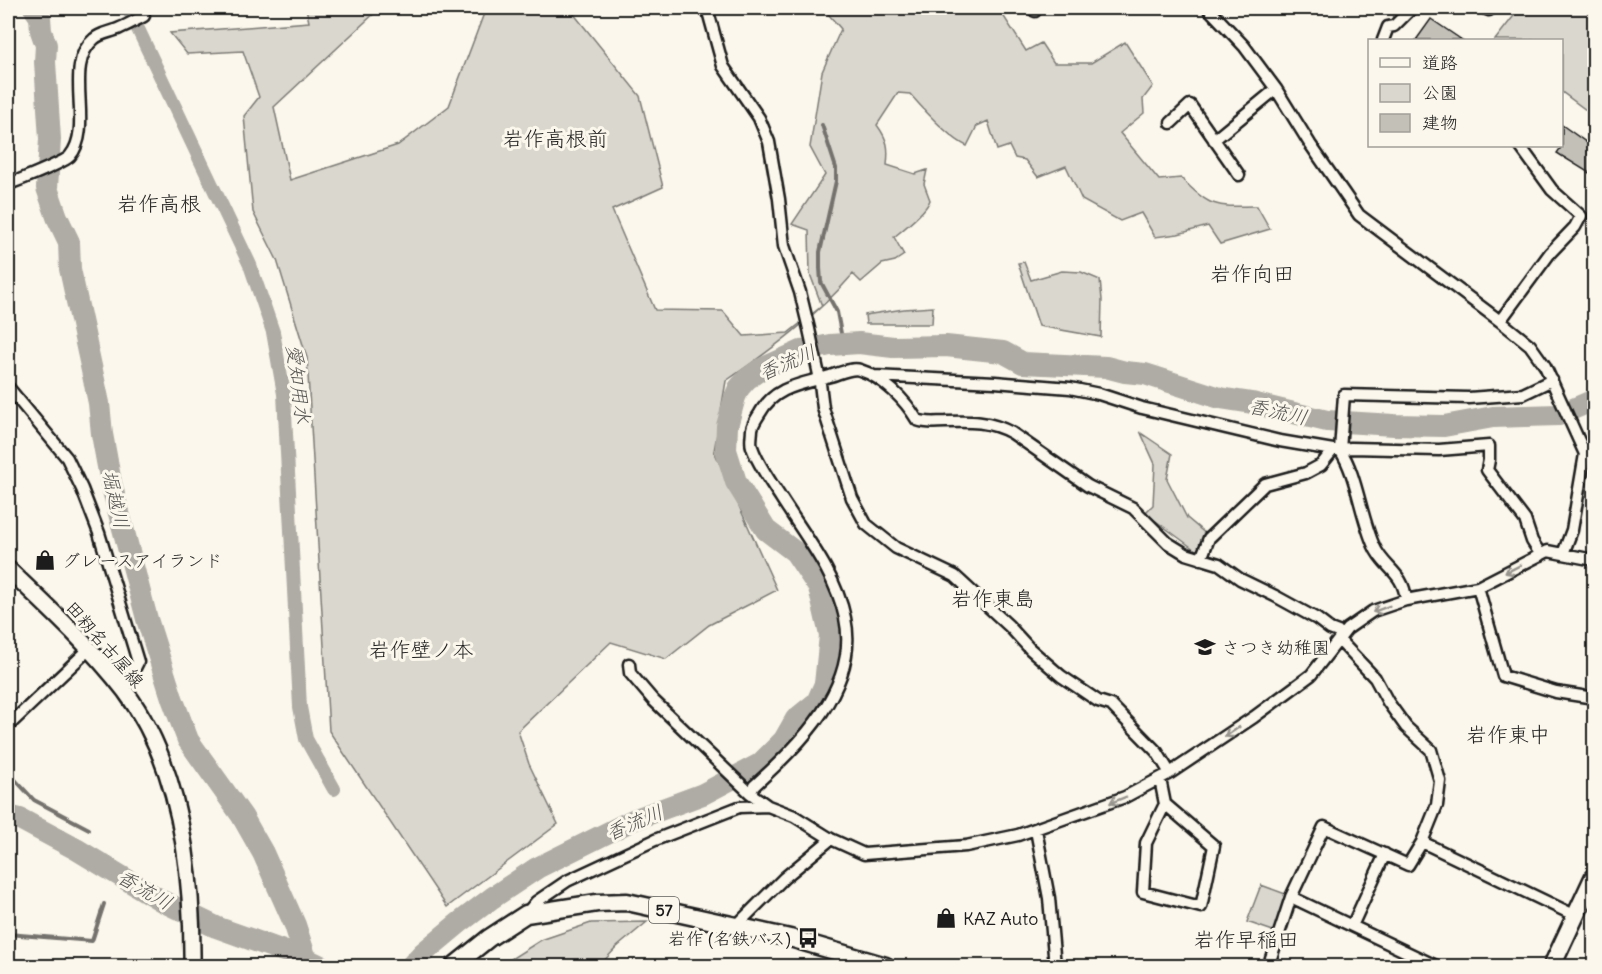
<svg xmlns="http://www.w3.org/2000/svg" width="1602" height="974" viewBox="0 0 1602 974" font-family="Delius,'Klee One',sans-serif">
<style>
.green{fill:#dad7ce;stroke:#7b7a75;stroke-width:1.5}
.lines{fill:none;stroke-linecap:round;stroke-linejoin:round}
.stream{stroke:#74726e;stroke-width:4}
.canal{stroke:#afaca5;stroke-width:14}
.river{stroke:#afaca5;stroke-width:22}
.building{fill:#c3c0b8;stroke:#1c1c1c;stroke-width:1.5}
.minor-casing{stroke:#1c1c1c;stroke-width:15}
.secondary-casing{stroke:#1c1c1c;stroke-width:20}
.primary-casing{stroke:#1c1c1c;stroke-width:21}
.minor{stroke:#fbf7ec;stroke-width:10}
.secondary{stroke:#fbf7ec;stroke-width:15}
.primary{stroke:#fbf7ec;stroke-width:16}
.oneway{stroke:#97948e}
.labels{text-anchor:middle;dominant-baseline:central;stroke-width:6;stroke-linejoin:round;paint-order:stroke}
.shield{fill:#fbf7ec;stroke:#5f5e5a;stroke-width:1.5}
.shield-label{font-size:16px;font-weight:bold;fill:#1c1c1c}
.poi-label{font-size:18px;fill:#1c1c1c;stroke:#fbf7ec;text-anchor:start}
.street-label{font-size:18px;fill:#1c1c1c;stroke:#fbf7ec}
.water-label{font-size:20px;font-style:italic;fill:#575653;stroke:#fbf7ec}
.quarter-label{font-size:21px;fill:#1c1c1c;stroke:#fbf7ec}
</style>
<rect width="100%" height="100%" fill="#fbf7ec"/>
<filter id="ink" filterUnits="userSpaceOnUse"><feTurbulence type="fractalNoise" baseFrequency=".0167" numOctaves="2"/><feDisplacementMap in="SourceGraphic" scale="12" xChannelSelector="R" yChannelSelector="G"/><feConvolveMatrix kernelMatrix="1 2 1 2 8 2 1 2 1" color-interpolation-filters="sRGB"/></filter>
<g filter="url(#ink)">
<path class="green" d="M306,8h74l-106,99 16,73 108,-35 51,-39 37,-98h83l71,88 23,91 -51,23 43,100 68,1 21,25 44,-3 34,-27 -12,-32 -1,-44 -17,-6 33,-49 -15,-28 12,-75 19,-43 -18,-21h171l7,4 25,39 15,-8 13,20h37l34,-21 28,44 -10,13 1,14 -24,20 39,47 22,-2c30,30 34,29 76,28l13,23 -50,15 -12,-18 -30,8 -23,3 -14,-24 -21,8 -38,-21 -16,-34 -28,11 -13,-17 -10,-2 -6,-12 -12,4 -9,-29 -11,5 -10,20c-18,-8 -43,-36 -57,-52l-12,-1 -21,32c11,15 12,23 10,40l28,9 12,-4 -3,14 6,16c-3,10 -26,29 -36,37l10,18 -9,6 -13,3 -21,18 -8,-8c-36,42 -82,76 -127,107l-12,70 63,139 -68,35 -43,34 -55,-17 -93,89 11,33 29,60 -111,83 -118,-176 -22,-373 -30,-98 -24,-48 -9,-96 15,-19 -16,-46 -56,3 -17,-21 139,-11z
M1520,8h74v108l-32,-24v-52h-67z
M1024,262l7,18 31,-9 19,1 19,8 2,20 -1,37 -62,-11 -21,-63z
M933,307l-1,17h-66l-1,-9 39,-6z
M1141,433l31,21 -5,25 20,39 20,17 -9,17 -53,-39 8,-8 2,-41z
M1261,885l27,10 -15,36 -26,-9z
M647,922l-30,25 -18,19h-99l41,-26 50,-17z"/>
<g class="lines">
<path class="stream" d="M822,125l14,43v13l-16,71v16l1,14 16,30 6,32
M8,772l26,28 55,29
M8,934l84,7 12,-37"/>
<path class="canal" d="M128,8l122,257 23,67 11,62 16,313 6,32 28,50"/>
<path class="river" d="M34,8l6,9 1,14 5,14 -1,17 5,77 -3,49 10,29 12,25 1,27 29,134 3,31 9,49 36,136 25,79 16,42 54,76 21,37 32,72 11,34
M8,816l12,3 56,30 86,52 54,26 90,32 15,7
M411,966l12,-13 36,-30 33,-25 45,-30 96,-48 70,-26 57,-30 24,-24 12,-21 21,-17 8,-18 5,-49 -11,-47 -24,-36 -29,-22 -30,-48 -10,-32 1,-24 8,-29 4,-9 8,-9 14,-10 40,-18 29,-6 29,-2 34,4 53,-1 57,6 20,11 83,4 19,5 20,2 75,24 32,5 75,18 67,4 50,1 49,-9 66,-2 35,-15"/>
</g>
<path class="building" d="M1431,19l31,21h-46z
M1562,125l32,23v28l-37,-23 5,-7z"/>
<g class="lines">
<g class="minor-casing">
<path id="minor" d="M707,8l16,58 36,52 10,24 10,57 5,47 16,46 9,37 10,46 4,33 29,90 14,26 30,24 59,28 54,50 21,23 31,27 37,25 13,4 46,47 13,21
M1033,8l2,3
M1208,8l36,38 32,43 34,55 49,71 141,106 30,24 15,21 40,88 -13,76 -9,24
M1484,8l5,2 2,-2
M1383,40l5,-13 6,-1 18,-18
M1171,123l19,-18 49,70
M1214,140l62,-51
M8,184c10,-3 57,-22 62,-28 25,-29 -8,-91 24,-117 6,-6 18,-7 26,-11 8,-3 16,-8 24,-12
M1500,321l50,-68 25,-26 6,-11 -29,-26 -32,-44
M874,376l121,6 75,6 29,6 43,14 138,33 53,9 18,-2 88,2 50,-4v14l-2,10 38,50 7,21 9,14
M8,387l59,71 15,31 17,44 39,129 -14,28
M1585,454l9,-12
M1201,559l8,-21 56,-54 41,-11 15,-8 12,-15
M1478,587l25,89 53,16 38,6
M1406,600c-2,-28 -23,-32 -32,-54 -13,-28 -18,-74 -34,-96l4,-55 125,3 54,-4 29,-14
M629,664l1,9 23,27 97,93 18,13 26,10 37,23 33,15 102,-8 52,-11 107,-38 45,-24 84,-56 57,-42 36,-46 26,-18 33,-11 72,-13 70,-36 46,9
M8,726l80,-76
M1160,779l5,25 49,42 -13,61 -58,-15 3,-49 19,-39
M750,793l4,-7c45,-41 106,-99 91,-168 -9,-44 -40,-82 -64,-120 -9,-14 -24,-35 -29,-51 -2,-5 0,-13 0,-18 1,-6 5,-11 8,-16 15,-27 43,-29 70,-37 8,-2 22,-9 30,-6 23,7 46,31 57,50 11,4 18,2 29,2 24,-1 44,-1 66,11l76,53 45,22 35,35 18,11 33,10 21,15 35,17 42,23 13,10 13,5
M1036,830l13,68 6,68
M1422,842l154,74
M1291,897l145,69
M526,914l10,-12 31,-21 88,-41 84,-33 29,-1
M736,926l48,-48 47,-39
M1352,926l33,-72
M1273,966l-4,-2 22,-67 33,-70 84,38 14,-23 15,-37 3,-24 -9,-31 -25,-23 -18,-25 -13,-24 -36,-38"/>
</g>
<g class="secondary-casing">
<path id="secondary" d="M8,569c40,38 83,78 117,122 57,76 68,184 67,275"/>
</g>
<g class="primary-casing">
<path id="primary" d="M454,966l35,-28 37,-24 71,-11 30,-1 163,36 96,28
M1552,966l42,-90"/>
</g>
<use href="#minor" class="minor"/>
<use href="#secondary" class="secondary"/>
<use href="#primary" class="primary"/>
</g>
<defs><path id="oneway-shaft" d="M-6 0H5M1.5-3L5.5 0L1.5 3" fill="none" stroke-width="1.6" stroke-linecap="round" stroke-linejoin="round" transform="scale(1.5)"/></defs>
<g class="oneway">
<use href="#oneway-shaft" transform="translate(1513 569) rotate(153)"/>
<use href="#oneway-shaft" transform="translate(1381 609) rotate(159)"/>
<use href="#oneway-shaft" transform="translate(1232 732) rotate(146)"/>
<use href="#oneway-shaft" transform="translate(1118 800) rotate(158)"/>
</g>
</g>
<defs>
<g id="shop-bare" transform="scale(1.62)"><path d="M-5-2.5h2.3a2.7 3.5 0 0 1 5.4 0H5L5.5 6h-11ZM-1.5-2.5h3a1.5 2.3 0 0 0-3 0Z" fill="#1c1c1c" stroke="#fbf7ec" stroke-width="2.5" paint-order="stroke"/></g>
<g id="school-bare" transform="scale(1.62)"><path d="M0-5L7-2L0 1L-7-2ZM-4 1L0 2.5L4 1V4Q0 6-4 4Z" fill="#1c1c1c" stroke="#fbf7ec" stroke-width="2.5" paint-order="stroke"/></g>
<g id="bus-bare" transform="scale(1.62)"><path d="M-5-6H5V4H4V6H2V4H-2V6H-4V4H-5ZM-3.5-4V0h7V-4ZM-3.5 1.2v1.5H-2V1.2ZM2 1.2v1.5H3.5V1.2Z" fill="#1c1c1c" stroke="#fbf7ec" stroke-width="2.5" paint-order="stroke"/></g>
</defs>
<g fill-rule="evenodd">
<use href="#shop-bare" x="45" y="560"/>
<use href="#school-bare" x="1205" y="647"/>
<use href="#shop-bare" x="946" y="918"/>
<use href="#bus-bare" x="808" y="938"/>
</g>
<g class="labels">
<rect class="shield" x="649" y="897" width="30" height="26" rx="4.5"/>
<g class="shield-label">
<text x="664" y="910">57</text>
</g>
<g class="poi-label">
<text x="62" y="560">グレースアイランド</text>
<text x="1222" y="647">さつき幼稚園</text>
<text x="963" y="918">KAZ Auto</text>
<text x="791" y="938" text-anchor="end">岩作 (名鉄バス)</text>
</g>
<g class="street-label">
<text transform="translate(105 644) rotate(49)">田籾名古屋線</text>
</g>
<g class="water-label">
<text transform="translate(787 362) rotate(-23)">香流川</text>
<text transform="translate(299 384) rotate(83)">愛知用水</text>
<text transform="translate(1278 411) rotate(12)">香流川</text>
<text transform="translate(116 499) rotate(77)">堀越川</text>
<text transform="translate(634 822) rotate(-23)">香流川</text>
<text transform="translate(145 889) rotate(30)">香流川</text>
</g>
<g class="quarter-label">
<text x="555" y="138">岩作高根前</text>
<text x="159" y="203">岩作高根</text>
<text x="1252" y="273">岩作向田</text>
<text x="993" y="598">岩作東島</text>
<text x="421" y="649">岩作壁ノ本</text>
<text x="1508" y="734">岩作東中</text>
<text x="1246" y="939">岩作早稲田</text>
</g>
</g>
<rect width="1602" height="974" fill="none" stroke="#fbf7ec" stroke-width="30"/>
<rect x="15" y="15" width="1572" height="944" fill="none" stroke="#1c1c1c" stroke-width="2" filter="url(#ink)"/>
<rect x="1368" y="39" width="195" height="108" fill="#fbf7ec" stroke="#a29f99" stroke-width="1.5"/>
<rect x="1380" y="58" width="30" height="9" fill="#fbf7ec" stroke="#a29f99" stroke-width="1.5"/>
<text x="1422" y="69" font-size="18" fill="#1c1c1c">道路</text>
<rect x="1380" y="84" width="30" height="18" fill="#dad7ce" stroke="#a29f99" stroke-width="1.5"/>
<text x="1422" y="99" font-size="18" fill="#1c1c1c">公園</text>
<rect x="1380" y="114" width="30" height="18" fill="#c3c0b8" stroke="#a29f99" stroke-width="1.5"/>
<text x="1422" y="129" font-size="18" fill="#1c1c1c">建物</text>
</svg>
